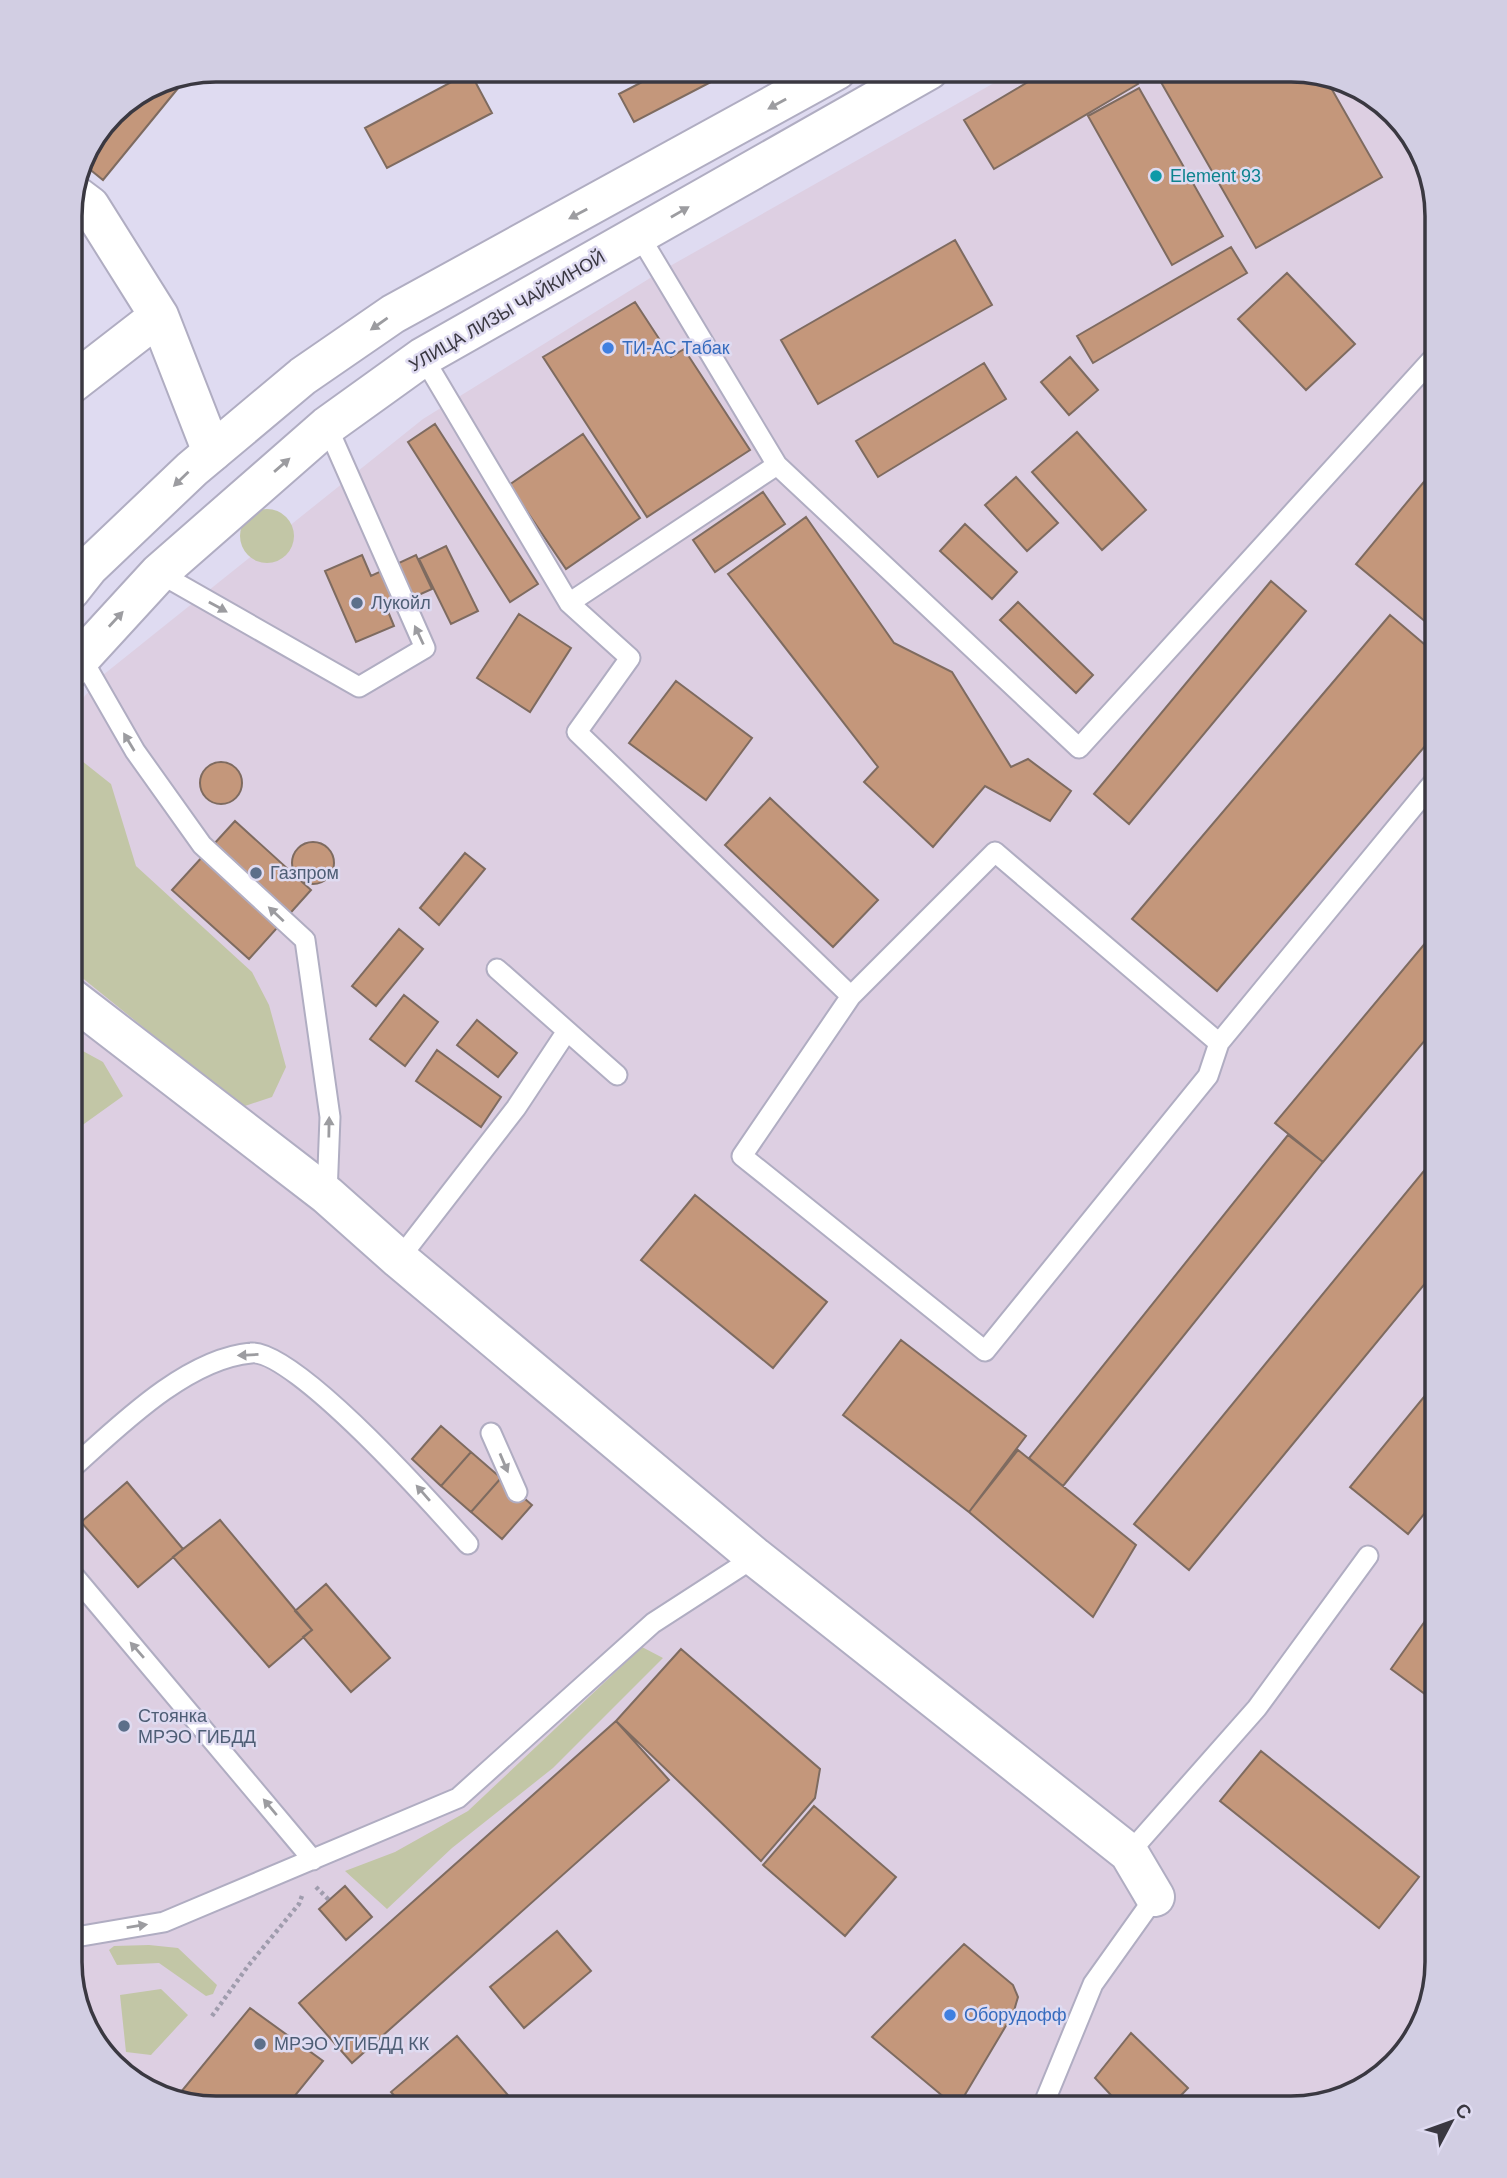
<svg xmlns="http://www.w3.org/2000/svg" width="1507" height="2178" viewBox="0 0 1507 2178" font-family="Helvetica,sans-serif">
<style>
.industrial{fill:#ddcfe2}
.green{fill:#c2c6a6}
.building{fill:#c4977b;stroke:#7e6b60;stroke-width:2}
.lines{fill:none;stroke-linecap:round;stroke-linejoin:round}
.lane-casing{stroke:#b0adc2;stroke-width:23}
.street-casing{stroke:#b0adc2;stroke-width:42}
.secondary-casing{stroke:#b0adc2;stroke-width:42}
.path{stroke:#9f9cad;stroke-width:4.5;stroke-dasharray:3.5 3.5;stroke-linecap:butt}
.lane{stroke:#fff;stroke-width:19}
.street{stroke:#fff;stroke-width:38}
.secondary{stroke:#fff;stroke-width:38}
.oneway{fill:#9c9ca0}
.culture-dot{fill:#0f9aa8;stroke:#dfdbf1;stroke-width:2.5}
.shop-dot{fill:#3f7fe0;stroke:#dfdbf1;stroke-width:2.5}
.service-dot{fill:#5c6f8a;stroke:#dfdbf1;stroke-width:2.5}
.labels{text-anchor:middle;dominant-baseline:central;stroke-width:5;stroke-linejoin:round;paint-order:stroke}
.culture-label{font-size:18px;fill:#0d838f;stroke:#dfdbf1;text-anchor:start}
.street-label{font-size:18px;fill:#3a3841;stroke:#dfdbf1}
.shop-label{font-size:18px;fill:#366cbe;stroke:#dfdbf1;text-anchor:start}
.service-label{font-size:18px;fill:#4e5e75;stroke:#dfdbf1;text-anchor:start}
.rim{fill:none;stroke:#3a3841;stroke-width:3.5}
</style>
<rect width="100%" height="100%" fill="#dfdbf1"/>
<path class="industrial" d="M1017,70h283l72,24 46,50 19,73v1745l-20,73 -54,54 -72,19h-1084l-64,-20 -54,-54 -19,-73v-1248l33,-38 320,-256 240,-149z"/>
<path class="green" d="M240 536a27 27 0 1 1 54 0a27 27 0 1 1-54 0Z
M70,757h7l34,27 25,82 116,106 17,33 17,62 -14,30 -30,10 -172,-139z
M70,1044l33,18 20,34 -53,38z
M642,1647l21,11 -110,110 -101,80 -65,61 -42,-38 50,-19 73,-41z
M149,1945l29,3 39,37 -4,9 -7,2 -47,-33 -42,2 -8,-15 5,-4z
M161,1989l27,26 -37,40 -25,-3 -6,-57z"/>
<path class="building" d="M665,70h69l-100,52 -15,-28z
M1048,70h82l8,14 -144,85 -30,-49z
M1154,70h146l26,9 56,98 -126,71z
M470,72l22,41 -105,55 -22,-40z
M188,76l-85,104 -21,-17 3,-11 28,-39 48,-32z
M1139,88l84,148 -51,29 -84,-149z
M1371,94l47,50 2,9z
M955,240l37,65 -174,99 -37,-64z
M1231,247l16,26 -154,90 -16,-27z
M1287,273l68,71 -49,46 -68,-71z
M635,302l36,55 13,-8 66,101 -103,67 -104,-160z
M1070,357l28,33 -29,25 -28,-33z
M984,363l22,36 -128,78 -22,-36z
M435,424l103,160 -28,18 -102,-160z
M1077,432l69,78 -44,40 -70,-78z
M583,434l57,84 -74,51 -57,-84z
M1437,466v158l-4,4 -77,-64z
M1016,477l42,46 -31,28 -42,-46z
M763,492l22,32 -70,48 -22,-32z
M806,517l88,126 58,29 59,95 17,-8 43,32 -21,30 -65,-35 -52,61 -69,-65 14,-15 -150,-193z
M965,524l52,48 -25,27 -52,-48z
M446,546l32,65 -27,13 -32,-65z
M362,555l9,21 45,-21 16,34 -45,20 7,17 -38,16 -31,-71z
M1271,581l35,30 -177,213 -35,-30z
M1018,602l75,73 -17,18 -76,-73z
M519,614l52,34 -41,64 -53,-34z
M1390,615l47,40v77l-220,259 -85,-72z
M676,681l76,57 -46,62 -77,-57z
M200 783a21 21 0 1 1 42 0a21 21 0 1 1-42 0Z
M770,798l108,102 -45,47 -108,-102z
M235,821l76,69 -62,69 -77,-69z
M292 863a21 21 0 1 1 42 0a21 21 0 1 1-42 0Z
M465,853l20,16 -46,56 -19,-17z
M399,929l24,20 -47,57 -24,-20z
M1437,929v97l-114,136 -48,-39z
M404,995l34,27 -33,44 -35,-27z
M477,1020l40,33 -19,24 -41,-32z
M437,1050l64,47 -20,30 -65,-46z
M1288,1135l35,27 -260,324 -34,-28z
M1437,1155v114l-248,301 -55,-46z
M695,1195l132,107 -54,66 -132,-108z
M901,1340l125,96 -57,76 -126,-97z
M1437,1381v117l-29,36 -58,-47z
M441,1426l30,26 -30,34 -29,-27z
M1018,1450l118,95 -43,72 -124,-105z
M471,1452l30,26 -30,34 -30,-26z
M501,1478l31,27 -30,34 -31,-27z
M127,1482l56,67 -45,38 -57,-65z
M220,1520l92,110 -43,37 -96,-110z
M326,1584l64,74 -39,34 -48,-55 9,-7 -17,-19z
M1435,1607l2,2v94l-46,-34z
M681,1649l139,120 -5,29 -54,63 -145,-140z
M616,1721l53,59 -317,283 -53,-60z
M1261,1751l158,126 -40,51 -159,-127z
M814,1806l82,71 -51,59 -82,-71z
M345,1886l27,31 -26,23 -27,-31z
M557,1931l34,40 -67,57 -34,-41z
M964,1944l49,41 5,12 -5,17 -56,94 -85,-71z
M250,2008l73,53 -38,47h-78l-31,-10z
M1131,2033l57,55 -19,20h-46l-28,-30z
M457,2036l62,72h-114l-14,-16z"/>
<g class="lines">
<g class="lane-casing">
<path id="lane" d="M639,235l138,230 302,283 358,-394
M423,357l146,246
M777,465l-208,138 61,55 -53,74 274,264 144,-144 224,191 218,-265
M159,573l200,114 66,-39 -98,-222
M81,657l54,94 67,94 103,95 25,177 -3,78
M497,969l120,106
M851,996l-109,160 243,195 223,-275 11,-33
M399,1259l117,-151 51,-77
M491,1433l26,59
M70,1470c47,-42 115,-111 181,-117 43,-5 185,155 217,191
M70,1571l243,289
M1129,1853l128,-145 111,-152
M70,1938l94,-16 294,-124 195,-175 102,-66
M1042,2108l51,-124 62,-87"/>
</g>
<g class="street-casing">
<path id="street" d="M74,194l16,12 69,110 53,136
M70,385l89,-69
M70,997l257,198 72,64 356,298 374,296 26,44"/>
</g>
<g class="secondary-casing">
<path id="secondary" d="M70,591l19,-24 103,-98 111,-93 90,-62 444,-244
M70,670l89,-97 168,-147 96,-69 506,-287"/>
</g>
<path class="path" d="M316,1887l13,13
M212,2016l36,-50 51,-62 4,-11"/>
<use href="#lane" class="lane"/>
<use href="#street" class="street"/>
<use href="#secondary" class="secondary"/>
</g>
<defs><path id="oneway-solid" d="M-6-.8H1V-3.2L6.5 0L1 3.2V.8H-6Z" transform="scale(1.75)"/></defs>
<g class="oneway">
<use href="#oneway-solid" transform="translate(777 104) rotate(151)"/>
<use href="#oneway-solid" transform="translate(680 212) rotate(-30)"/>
<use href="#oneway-solid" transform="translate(578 214) rotate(152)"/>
<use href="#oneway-solid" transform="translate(379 324) rotate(145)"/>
<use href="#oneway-solid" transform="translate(282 465) rotate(-41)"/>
<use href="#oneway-solid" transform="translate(181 479) rotate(136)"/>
<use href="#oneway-solid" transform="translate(218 607) rotate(29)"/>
<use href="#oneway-solid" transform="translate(116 619) rotate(-47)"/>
<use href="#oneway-solid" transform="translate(419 635) rotate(-115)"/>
<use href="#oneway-solid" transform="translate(129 742) rotate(-121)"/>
<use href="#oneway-solid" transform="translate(276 914) rotate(-137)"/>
<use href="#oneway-solid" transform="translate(329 1127) rotate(-89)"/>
<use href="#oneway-solid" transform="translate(248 1355) rotate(177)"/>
<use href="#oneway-solid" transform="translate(504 1463) rotate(67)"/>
<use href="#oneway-solid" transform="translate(423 1493) rotate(-131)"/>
<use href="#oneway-solid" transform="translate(137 1650) rotate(-131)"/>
<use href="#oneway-solid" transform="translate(270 1807) rotate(-130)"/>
<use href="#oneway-solid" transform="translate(137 1926) rotate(-9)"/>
</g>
<circle class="culture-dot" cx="1156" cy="176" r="7"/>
<g class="shop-dot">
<circle cx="608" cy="348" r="7"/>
<circle cx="950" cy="2015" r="7"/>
</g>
<g class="service-dot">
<circle cx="357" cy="603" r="7"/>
<circle cx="256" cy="873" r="7"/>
<circle cx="124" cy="1726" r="7"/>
<circle cx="260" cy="2044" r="7"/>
</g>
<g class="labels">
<g class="culture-label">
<text x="1170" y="176">Element 93</text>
</g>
<g class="street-label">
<text transform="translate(507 311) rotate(-30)">УЛИЦА ЛИЗЫ ЧАЙКИНОЙ</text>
</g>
<g class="shop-label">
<text x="622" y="348">ТИ-АС Табак</text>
<text x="964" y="2015">Оборудофф</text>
</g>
<g class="service-label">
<text x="371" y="603">Лукойл</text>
<text x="270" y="873">Газпром</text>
<text x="138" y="1716">Стоянка<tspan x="138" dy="21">МРЭО ГИБДД</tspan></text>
<text x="274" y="2044">МРЭО УГИБДД КК</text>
</g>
</g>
<path d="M0 0H1507V2178H0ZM216 82H1291A134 134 0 0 1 1425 216V1962A134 134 0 0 1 1291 2096H216A134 134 0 0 1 82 1962V216A134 134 0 0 1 216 82Z" fill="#d2cee3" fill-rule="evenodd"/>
<path class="rim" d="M216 82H1291A134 134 0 0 1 1425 216V1962A134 134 0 0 1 1291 2096H216A134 134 0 0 1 82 1962V216A134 134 0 0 1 216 82Z"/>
<g transform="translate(1451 2122) rotate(49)" stroke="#dfdbf1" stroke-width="5" paint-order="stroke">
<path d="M0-5L12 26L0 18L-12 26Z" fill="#3a3841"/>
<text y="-10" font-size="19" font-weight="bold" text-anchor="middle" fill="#3a3841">С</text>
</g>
</svg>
